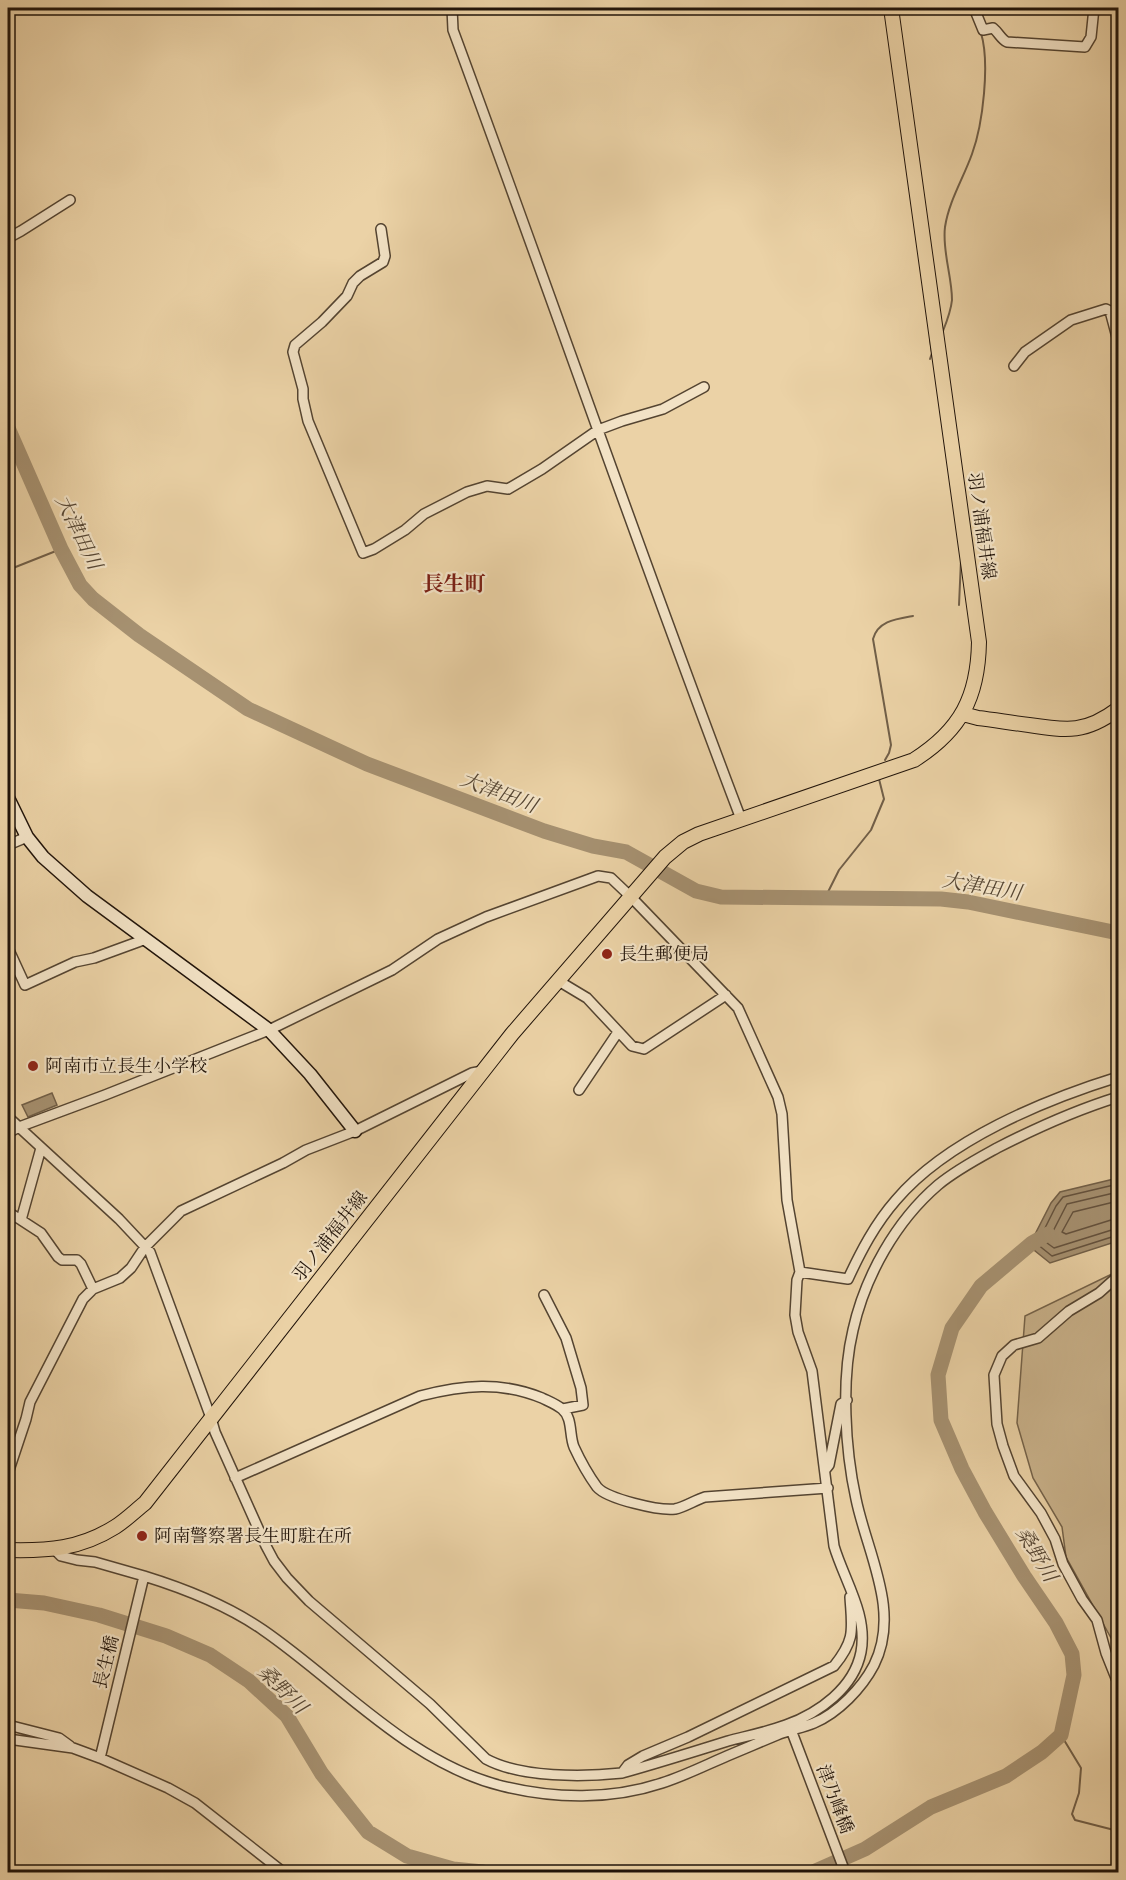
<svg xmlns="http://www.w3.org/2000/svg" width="1126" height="1880" viewBox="0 0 1126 1880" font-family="'Libre Caslon Text','Noto Serif JP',serif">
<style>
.green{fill:#c9b28b;stroke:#75634a;stroke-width:1.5}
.water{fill:#a69171;stroke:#715f48;stroke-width:1.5}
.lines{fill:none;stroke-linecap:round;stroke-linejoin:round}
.shore{stroke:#64523e;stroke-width:1.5}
.stream{stroke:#715f48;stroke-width:2}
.river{stroke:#a69171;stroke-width:15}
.street-casing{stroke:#544431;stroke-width:12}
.secondary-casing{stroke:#21140a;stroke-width:15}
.primary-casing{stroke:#21140a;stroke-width:16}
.street{stroke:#f2e2c5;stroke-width:9}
.secondary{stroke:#f2e2c5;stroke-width:12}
.primary{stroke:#ebd2a6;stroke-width:14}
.poi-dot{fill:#8f2418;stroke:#f2e2c5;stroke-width:2}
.labels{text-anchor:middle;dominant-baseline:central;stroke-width:4.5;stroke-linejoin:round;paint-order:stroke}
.street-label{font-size:18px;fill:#21140a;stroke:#f2e2c5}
.poi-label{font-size:18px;fill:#21140a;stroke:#f2e2c5;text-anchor:start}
.water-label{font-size:20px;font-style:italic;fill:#564633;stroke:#f2e2c5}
.quarter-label{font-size:21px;font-weight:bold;fill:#7a1f14;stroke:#f2e2c5}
</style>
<rect width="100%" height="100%" fill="#ebd2a6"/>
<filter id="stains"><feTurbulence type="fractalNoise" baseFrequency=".00333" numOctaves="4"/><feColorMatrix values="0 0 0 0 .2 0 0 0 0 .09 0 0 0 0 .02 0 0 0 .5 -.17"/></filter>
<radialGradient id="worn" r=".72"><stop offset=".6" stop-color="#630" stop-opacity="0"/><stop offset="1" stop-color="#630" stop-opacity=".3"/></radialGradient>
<path class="green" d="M1118,1271v374h-3l-49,-88 -4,-30 -29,-49 -16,-55 8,-107z"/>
<path class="water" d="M52,1093l5,12 -29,12 -6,-12z
M1118,1178v63l-68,22 -21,-17 22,-43 9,-11z"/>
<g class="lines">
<path class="shore" d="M1118,1184l-55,13 -7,9 -19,38 15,12 66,-21
M1118,1192l-51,12 -20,39 7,5 64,-20
M1118,1201l-45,11 -11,20 4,2 45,-14 7,-1"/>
<path class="stream" d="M943,331c4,-10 8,-21 9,-31 0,-24 -10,-49 -7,-73 4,-26 18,-48 27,-73 11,-30 18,-91 9,-121
M930,338l2,15 -2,6
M8,570l53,-21
M959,605l2,-45
M885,760l4,-7 2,-8 -18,-106c5,-18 23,-20 40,-23
M825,898l14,-28 32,-40 13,-31 -5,-20
M1061,1735l20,33 -2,25 -7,21 3,6 43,11"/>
<path class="river" d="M8,428l53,121 19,36 13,14 46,36 109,74 119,55 177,67 49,15 33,6 70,39 25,6 220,2 27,3 150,31
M8,1600l36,3 55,12 67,21 44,19 39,26 38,35 35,58 46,58 39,24 46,13 30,3
M813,1872l52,-23 66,-42 75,-31 36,-24 19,-17 13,-60 -2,-21 -16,-31 -32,-47 -39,-64 -23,-43 -21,-49 -3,-45 14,-47 29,-42 51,-43 16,-9"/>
<g class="street-casing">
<path id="street" d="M452,8l1,22c97,262 188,527 288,789
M974,8l9,22 10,-2c6,5 8,11 14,14l78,5 6,-10 3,-29
M1117,8h1
M381,229l4,27 -2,6 -23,14 -7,7 -6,13 -25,26 -27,23 -2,7 10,37v10l5,22 55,132 11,-4 31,-19 19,-16 43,-22 20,-6 21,3 34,-20 56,-39 24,-9 41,-12 41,-22
M8,238l13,-7 49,-31
M1014,366l11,-14 46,-32 35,-11 4,2 8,30
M8,845l19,-8
M8,948l17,37 50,-23 19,-4 52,-19
M557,980l30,18 45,48 12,3 82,-54
M579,1090l39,-58
M8,1117l111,102 31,33 61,166 4,14 51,114 8,15 13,17 22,23 121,103 56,55c35,19 98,18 136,14 36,-10 71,-21 106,-32 19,-5 39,-9 58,-16 33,-12 68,-37 75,-73 7,-38 -17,-72 -27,-106l-22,-175 -14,-39 -3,-17 2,-35 3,-8 -13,-72 -5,-86 -4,-17 -40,-89 -107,-111 -20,-19 -13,-2 -112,41 -48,22 -46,31 -123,60 -164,65 -86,32 -11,6
M8,1212l13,8 20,-72
M21,1220l20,13 17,24 4,3h15l4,4 12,25
M800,1272l48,7c13,-28 27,-55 48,-79 51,-60 148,-100 222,-123
M1118,1276l-19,17 -30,18 -31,27 -24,7 -12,11 -8,19 3,49 6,22 11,30 27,37 14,26 8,25 19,35 15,21 9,33 12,30
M544,1295l22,43 15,50 2,17 -20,4
M825,1470l4,-5 12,-61 6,-4
M8,1473l18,-54 4,-17 53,-103 10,-10 27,-11 11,-10 14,-21 36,-36 102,-48 23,-13 49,-19 117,-58 10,-2
M235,1478l185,-82c43,-11 80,-15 122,2 6,3 14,6 20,11 11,9 7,26 12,38 6,13 15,29 23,40 10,12 63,24 78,22 10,-2 20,-9 30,-12l123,-9
M144,1576c42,13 83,29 119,54 77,53 146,133 239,156 52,13 109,14 160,-3 22,-7 44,-18 65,-27 17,-7 33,-14 50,-21 12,-5 25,-7 37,-12 24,-10 48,-35 60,-58 27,-54 -7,-112 -18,-166 -11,-50 -15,-119 -3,-169 12,-54 43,-109 85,-145 18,-15 39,-26 59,-37 39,-20 79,-38 121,-51
M8,1725l51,13 11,8
M790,1727l55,145
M8,1739l65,9 27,10 2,-8 42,-174 -49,-14 -18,-2 -16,-4 -6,-6
M100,1758l68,30 27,15 88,69
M622,1773l6,-8 15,-9 45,-19 146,-71c22,-27 18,-37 16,-69
M8,1871l1,1"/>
</g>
<g class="secondary-casing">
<path id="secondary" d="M8,798l19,39 16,20 44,39 182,134 41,44 45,57"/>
</g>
<g class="primary-casing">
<path id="primary" d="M963,714l15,4c17,2 34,5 51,7 39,6 57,8 89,-16
M8,1550c40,1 72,-1 107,-23 11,-7 20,-16 30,-24l367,-469 153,-177 18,-15 16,-8 215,-74c47,-30 64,-63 65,-118l-88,-634"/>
</g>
<use href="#street" class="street"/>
<use href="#secondary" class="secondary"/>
<use href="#primary" class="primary"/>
</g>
<g class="poi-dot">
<circle cx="607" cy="954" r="6"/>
<circle cx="33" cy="1066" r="6"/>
<circle cx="142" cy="1536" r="6"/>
</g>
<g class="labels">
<g class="street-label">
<text transform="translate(982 526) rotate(82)">羽ノ浦福井線</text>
<text transform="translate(330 1236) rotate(-52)">羽ノ浦福井線</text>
<text transform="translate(106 1662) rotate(-76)">長生橋</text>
<text transform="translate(835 1799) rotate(69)">津乃峰橋</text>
</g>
<g class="poi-label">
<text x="619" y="954">長生郵便局</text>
<text x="45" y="1066">阿南市立長生小学校</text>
<text x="154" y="1536">阿南警察署長生町駐在所</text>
</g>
<g class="water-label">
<text transform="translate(79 532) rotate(64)">大津田川</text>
<text transform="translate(499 792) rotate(21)">大津田川</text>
<text transform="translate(982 886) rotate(10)">大津田川</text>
<text transform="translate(1037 1554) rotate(59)">桑野川</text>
<text transform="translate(283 1689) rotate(45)">桑野川</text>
</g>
<g class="quarter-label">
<text x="454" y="583">長生町</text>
</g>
</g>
<rect width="1126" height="1880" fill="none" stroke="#ebd2a6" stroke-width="30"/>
<rect x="9" y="9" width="1108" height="1862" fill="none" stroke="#21140a" stroke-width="3"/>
<rect x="15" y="15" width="1096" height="1850" fill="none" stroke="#21140a" stroke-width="1.5"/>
<rect width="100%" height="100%" filter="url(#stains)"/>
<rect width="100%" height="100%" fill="url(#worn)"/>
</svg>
